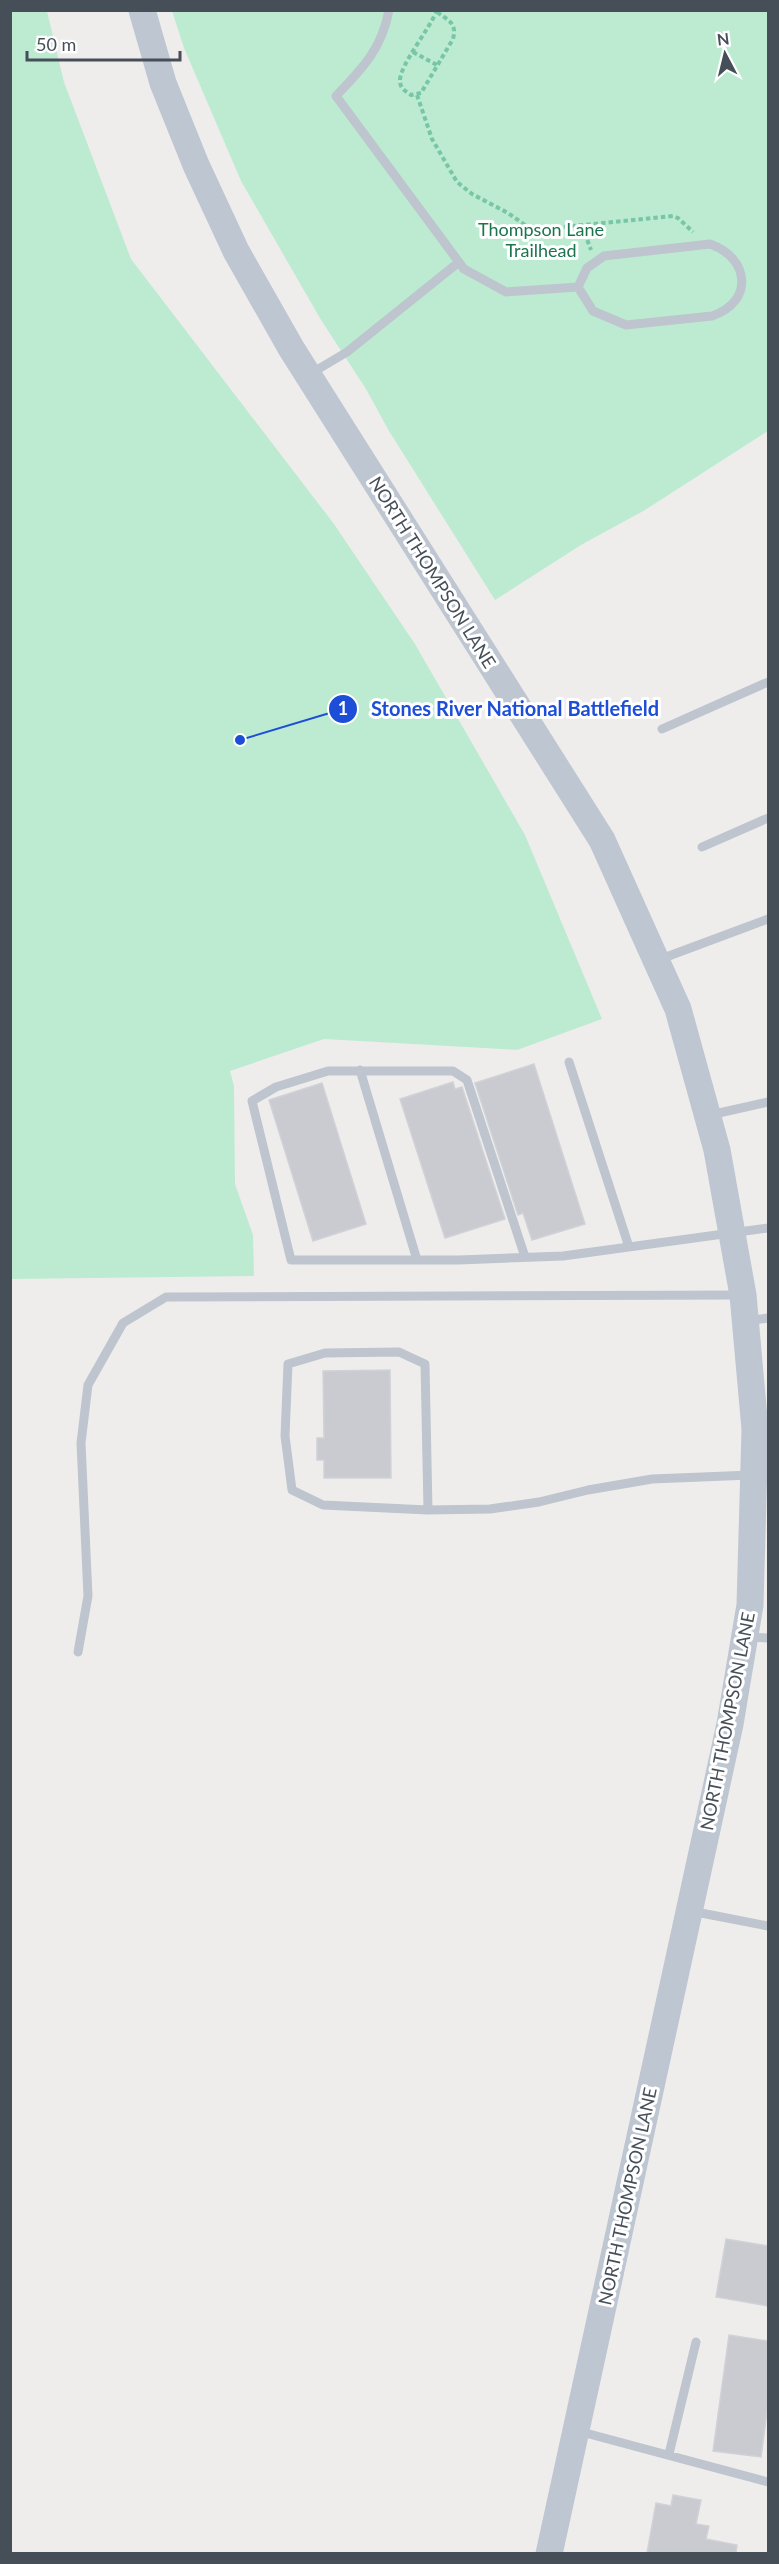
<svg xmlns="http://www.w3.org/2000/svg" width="779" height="2564" viewBox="0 0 779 2564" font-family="Lato,sans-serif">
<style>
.green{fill:#bdebd2}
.building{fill:#cacbd1;stroke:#d1d2d8;stroke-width:1.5}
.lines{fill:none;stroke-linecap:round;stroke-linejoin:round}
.path{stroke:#77c6a6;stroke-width:4;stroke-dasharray:4.5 3;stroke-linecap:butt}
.service{stroke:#bec5ce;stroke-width:9}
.secondary{stroke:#bec6d2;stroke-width:27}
.labels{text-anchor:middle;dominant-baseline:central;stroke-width:6;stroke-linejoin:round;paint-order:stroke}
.park-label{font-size:18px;fill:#1c744f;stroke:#fff}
.street-label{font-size:18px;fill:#464e58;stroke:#fff}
.leader{fill:none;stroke:#1d4ed8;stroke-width:2}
.callout-dot{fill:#1d4ed8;stroke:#fff;stroke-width:2}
.mark-label{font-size:18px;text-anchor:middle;font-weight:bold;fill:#fff}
.callout-label{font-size:20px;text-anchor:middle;font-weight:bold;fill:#1d4ed8;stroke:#fff;stroke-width:6;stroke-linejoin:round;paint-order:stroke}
</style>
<rect width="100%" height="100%" fill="#efedec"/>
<path class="green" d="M10,11h37l17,71 67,177 203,265 81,120 110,191 77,184 -85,31 -193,-11 -94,32 4,15 1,98 18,51 1,41 -243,3z
M172,11h596v420l-123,79 -64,35 -86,55 -106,-169 -23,-42 -45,-69 -80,-139 -57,-133z"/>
<path class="building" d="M534,1064l51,160 -53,16 -9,-27 -5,2 -43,-132z
M453,1082l2,7 7,-2 43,132 -60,19 -45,-139z
M322,1083l44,141 -53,17 -44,-141z
M390,1370l1,108h-67v-18h-7v-22h7l-1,-67z
M726,2239l42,7v60l-52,-9z
M729,2335l39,6v63l-7,53 -48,-6z
M673,2495l28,5 -5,24 13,2 -3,13 31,6 -1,8h-89l9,-50 15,3z"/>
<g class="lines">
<path class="path" d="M437,12c12,9 20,11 16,27l-32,54 -10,2c-6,-4 -11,-7 -11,-14 -1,-15 31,-54 37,-71
M413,52l24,13
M417,95l15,44 25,43 15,12 36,19 24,17 141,-14 5,2 15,14
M582,226l9,24"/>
<path class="service" d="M389,10c-7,39 -27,59 -53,86l128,173 42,23 72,-5 15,24 33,14 86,-9c42,-14 38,-58 -2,-72l-106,12 -17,12 -9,19
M310,374l37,-22 112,-90
M662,729l106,-47
M702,847l66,-29
M658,960l110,-41
M569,1062l60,185
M360,1070l57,190
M710,1115l58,-13
M525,1257l-58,-177 -14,-9h-125l-52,16 -24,14 39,159h168l104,-4 205,-28
M747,1321l21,-3
M428,1510l-3,-146 -26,-12 -74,1 -37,11 -3,72 7,54 31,15 105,5 62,-1 49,-7 49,-12 64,-11 99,-4
M747,1637l21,1
M78,1652l10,-56 -7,-153 7,-58 35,-62 43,-26 574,-2
M691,1911l77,15
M578,2431l190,51
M669,2454l27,-112"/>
<path class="secondary" d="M142,10l21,73 33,82 40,86 55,97 311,492 76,169 39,141 26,145 12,134 -5,176 -20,119 -181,830"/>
</g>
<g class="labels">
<g class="park-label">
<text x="541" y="229">Thompson Lane<tspan x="541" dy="21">Trailhead</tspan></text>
</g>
<g class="street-label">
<text transform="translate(433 572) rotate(58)">NORTH THOMPSON LANE</text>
<text transform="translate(727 1721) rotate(-79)">NORTH THOMPSON LANE</text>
<text transform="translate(627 2196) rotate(-78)">NORTH THOMPSON LANE</text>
</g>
</g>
<path class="leader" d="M240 740L343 709"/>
<g class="callout-dot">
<circle cx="240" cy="740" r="6"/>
<circle cx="343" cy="709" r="15"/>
</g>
<g class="mark-label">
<text x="343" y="715">1</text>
</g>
<g class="callout-label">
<text x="515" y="716">Stones River National Battlefield</text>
</g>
<rect width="779" height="2564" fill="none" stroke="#464e58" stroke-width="24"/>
<g transform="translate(725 54) rotate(353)" stroke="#ffffff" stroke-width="4.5" paint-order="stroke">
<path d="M0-4.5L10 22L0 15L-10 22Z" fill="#464e58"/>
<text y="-9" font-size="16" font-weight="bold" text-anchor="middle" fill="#464e58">N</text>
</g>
<path d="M27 51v9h153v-9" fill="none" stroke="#464e58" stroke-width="3"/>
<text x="36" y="51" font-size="18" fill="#464e58" stroke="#ffffff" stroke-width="4.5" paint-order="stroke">50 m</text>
</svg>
